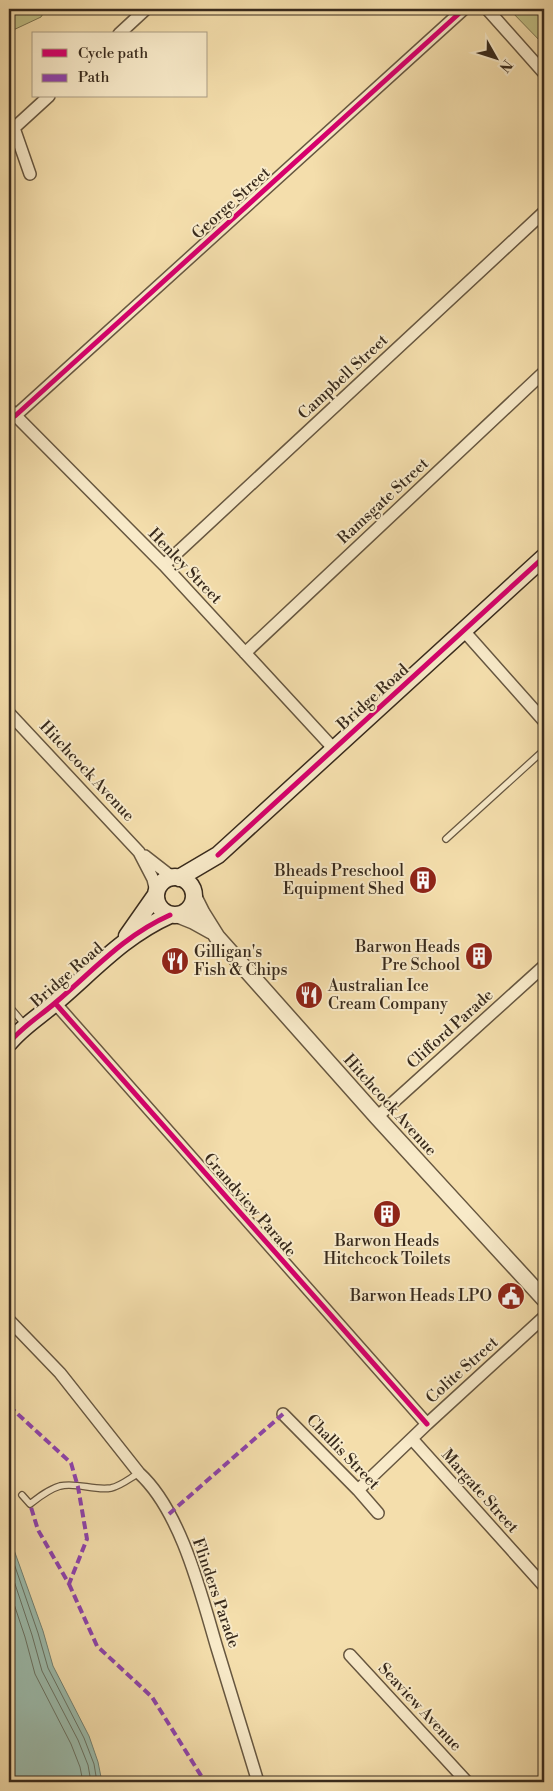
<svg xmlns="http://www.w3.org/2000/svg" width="553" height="1791" viewBox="0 0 553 1791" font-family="'Libre Bodoni',serif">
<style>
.green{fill:#c1c086;stroke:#7c7551}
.water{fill:#9cbcad;stroke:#748273}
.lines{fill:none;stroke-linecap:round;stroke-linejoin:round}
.shore{stroke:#6a7364;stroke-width:1}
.service-casing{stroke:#675740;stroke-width:8}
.minor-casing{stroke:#675740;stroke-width:14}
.tertiary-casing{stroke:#675740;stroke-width:18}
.secondary-casing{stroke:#382a1c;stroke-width:19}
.service{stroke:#f8eac9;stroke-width:5.5}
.minor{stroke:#f8eac9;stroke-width:11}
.tertiary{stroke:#f8eac9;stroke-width:15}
.secondary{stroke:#f8eac9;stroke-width:16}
.quiet{stroke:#8e44ad;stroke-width:4;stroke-dasharray:8 4;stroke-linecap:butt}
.cycleway-casing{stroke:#f8eac9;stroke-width:8}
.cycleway{stroke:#d6006c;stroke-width:5}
.labels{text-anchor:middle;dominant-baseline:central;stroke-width:4;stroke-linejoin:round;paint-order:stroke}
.street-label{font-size:16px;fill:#382a1c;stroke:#f8eac9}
.poi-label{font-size:16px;fill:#382a1c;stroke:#f8eac9;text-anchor:end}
</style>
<rect width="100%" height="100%" fill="#f4deac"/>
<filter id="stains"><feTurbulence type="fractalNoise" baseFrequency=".004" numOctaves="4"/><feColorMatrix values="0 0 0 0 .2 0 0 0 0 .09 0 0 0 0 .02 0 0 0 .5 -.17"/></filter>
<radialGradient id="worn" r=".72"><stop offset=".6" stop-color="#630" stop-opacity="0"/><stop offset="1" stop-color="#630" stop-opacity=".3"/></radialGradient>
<path class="green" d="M9,9h37l-5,8 -32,15z
M509,9h35v36z"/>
<path class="water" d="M9,1536l34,95 10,35 36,70 9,26 4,20h-93z"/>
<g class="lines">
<path class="shore" d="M9,1549l29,84 10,35 36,70 10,26 3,18
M9,1566l23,69 10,36 36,69 10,25 3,17
M9,1589l16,48 10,37 36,70 9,23 3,15"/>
<g class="service-casing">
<path id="service" d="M446,839l98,-89
M9,1006l16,19
M22,1495l8,9c9,-7 19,-15 30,-18 17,-4 34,5 51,2 10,-2 19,-10 28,-15"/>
</g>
<g class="minor-casing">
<path id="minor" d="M487,9l57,64
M119,34l27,-25
M30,174l-16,-46 35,-32
M9,409l155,156 170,184
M15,416l449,-407
M164,565l380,-353
M464,631l80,90
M245,653l299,-281
M9,713l130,139 14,27 3,13
M145,856l27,21
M55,1003l372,421
M377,1117l167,-151
M9,1320l51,53 79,100c42,38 62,121 78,175 14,45 27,89 41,134
M283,1414l75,76 20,23
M412,1439l132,147
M358,1490l69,-66 117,-107
M350,1655l117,127"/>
</g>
<g class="tertiary-casing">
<path id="tertiary" d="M194,897l8,16 15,24 160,180 167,182
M178,915l15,6 18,10"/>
</g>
<g class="secondary-casing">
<path id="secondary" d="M156 896a19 19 0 1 1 38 0a19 19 0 1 1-38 0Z
M179,878l39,-23 326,-298
M127,936l28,-40
M9,1043c13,-16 31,-27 46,-40 38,-32 68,-67 115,-88"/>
</g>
<use href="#service" class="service"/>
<use href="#minor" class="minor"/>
<use href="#tertiary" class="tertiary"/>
<use href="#secondary" class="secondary"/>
<path class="quiet" d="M9,1406l62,57 7,24 9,52 -18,45 -31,-54 -8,-26
M169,1514l114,-100
M69,1584l28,62 55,51 53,85"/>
<g class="cycleway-casing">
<path id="cycleway" d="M15,416l449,-407
M218,855l326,-298
M55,1003l372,421
M9,1043c13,-16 31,-27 46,-40 38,-32 68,-67 115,-88"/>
</g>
<use href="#cycleway" class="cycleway"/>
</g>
<defs>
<g id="building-disc" transform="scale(1.4375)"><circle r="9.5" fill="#8f2418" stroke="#f8eac9"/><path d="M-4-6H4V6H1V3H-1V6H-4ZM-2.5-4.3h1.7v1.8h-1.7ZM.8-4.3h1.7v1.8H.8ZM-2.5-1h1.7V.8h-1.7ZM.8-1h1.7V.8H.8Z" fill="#fff"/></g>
<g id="restaurant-disc" transform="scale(1.4375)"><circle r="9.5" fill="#8f2418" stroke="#f8eac9"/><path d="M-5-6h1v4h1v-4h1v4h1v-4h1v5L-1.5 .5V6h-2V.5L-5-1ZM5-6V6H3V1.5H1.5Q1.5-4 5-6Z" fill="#fff"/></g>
<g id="civic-disc" transform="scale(1.4375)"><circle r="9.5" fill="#8f2418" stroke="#f8eac9"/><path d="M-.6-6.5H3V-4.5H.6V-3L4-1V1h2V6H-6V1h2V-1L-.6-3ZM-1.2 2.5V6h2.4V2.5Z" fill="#fff"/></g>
</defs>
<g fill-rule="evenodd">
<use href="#building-disc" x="423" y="880"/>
<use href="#building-disc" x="479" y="956"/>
<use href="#restaurant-disc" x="175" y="961"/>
<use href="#restaurant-disc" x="309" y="995"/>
<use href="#building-disc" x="387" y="1214"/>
<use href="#civic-disc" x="511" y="1296"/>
</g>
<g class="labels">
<g class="street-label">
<text transform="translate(231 203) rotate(-42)">George Street</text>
<text transform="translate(343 377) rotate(-43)">Campbell Street</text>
<text transform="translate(383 501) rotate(-43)">Ramsgate Street</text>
<text transform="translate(185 566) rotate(46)">Henley Street</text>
<text transform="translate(373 697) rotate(-42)">Bridge Road</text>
<text transform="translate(87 771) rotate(47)">Hitchcock Avenue</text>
<text transform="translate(67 975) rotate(-41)">Bridge Road</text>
<text transform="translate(450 1029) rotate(-42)">Clifford Parade</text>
<text transform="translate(390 1105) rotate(48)">Hitchcock Avenue</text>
<text transform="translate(250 1205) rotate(49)">Grandview Parade</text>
<text transform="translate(462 1370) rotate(-42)">Colite Street</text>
<text transform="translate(343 1452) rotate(46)">Challis Street</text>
<text transform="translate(480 1491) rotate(48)">Margate Street</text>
<text transform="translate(216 1593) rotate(71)">Flinders Parade</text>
<text transform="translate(420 1707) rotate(47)">Seaview Avenue</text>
</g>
<g class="poi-label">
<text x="404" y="871">Bheads Preschool<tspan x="404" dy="18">Equipment Shed</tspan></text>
<text x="460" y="947">Barwon Heads<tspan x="460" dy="18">Pre School</tspan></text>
<text x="194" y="952" text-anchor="start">Gilligan's<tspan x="194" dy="18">Fish &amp; Chips</tspan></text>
<text x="328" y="986" text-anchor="start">Australian Ice<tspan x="328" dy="18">Cream Company</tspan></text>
<text x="387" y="1241" text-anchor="middle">Barwon Heads<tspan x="387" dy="18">Hitchcock Toilets</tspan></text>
<text x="492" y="1296">Barwon Heads LPO</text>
</g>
</g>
<rect width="553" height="1791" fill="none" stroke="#f4deac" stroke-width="30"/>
<rect x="10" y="10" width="533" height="1771" fill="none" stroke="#382a1c" stroke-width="2.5"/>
<rect x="15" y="15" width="523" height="1761" fill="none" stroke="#382a1c"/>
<rect x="32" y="32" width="175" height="65" fill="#f8eac9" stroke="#ab9d84"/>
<rect x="42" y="49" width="25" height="8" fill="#d6006c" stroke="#ab9d84"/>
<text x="78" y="58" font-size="15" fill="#382a1c">Cycle path</text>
<rect x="42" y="74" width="25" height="8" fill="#8e44ad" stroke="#ab9d84"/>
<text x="78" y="82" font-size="15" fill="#382a1c">Path</text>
<g transform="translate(496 58) rotate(129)" stroke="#f8eac9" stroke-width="4" paint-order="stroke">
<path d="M0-4L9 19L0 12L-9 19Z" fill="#382a1c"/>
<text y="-8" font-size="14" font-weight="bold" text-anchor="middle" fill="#382a1c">N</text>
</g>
<rect width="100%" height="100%" filter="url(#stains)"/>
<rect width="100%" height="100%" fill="url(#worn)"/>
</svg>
